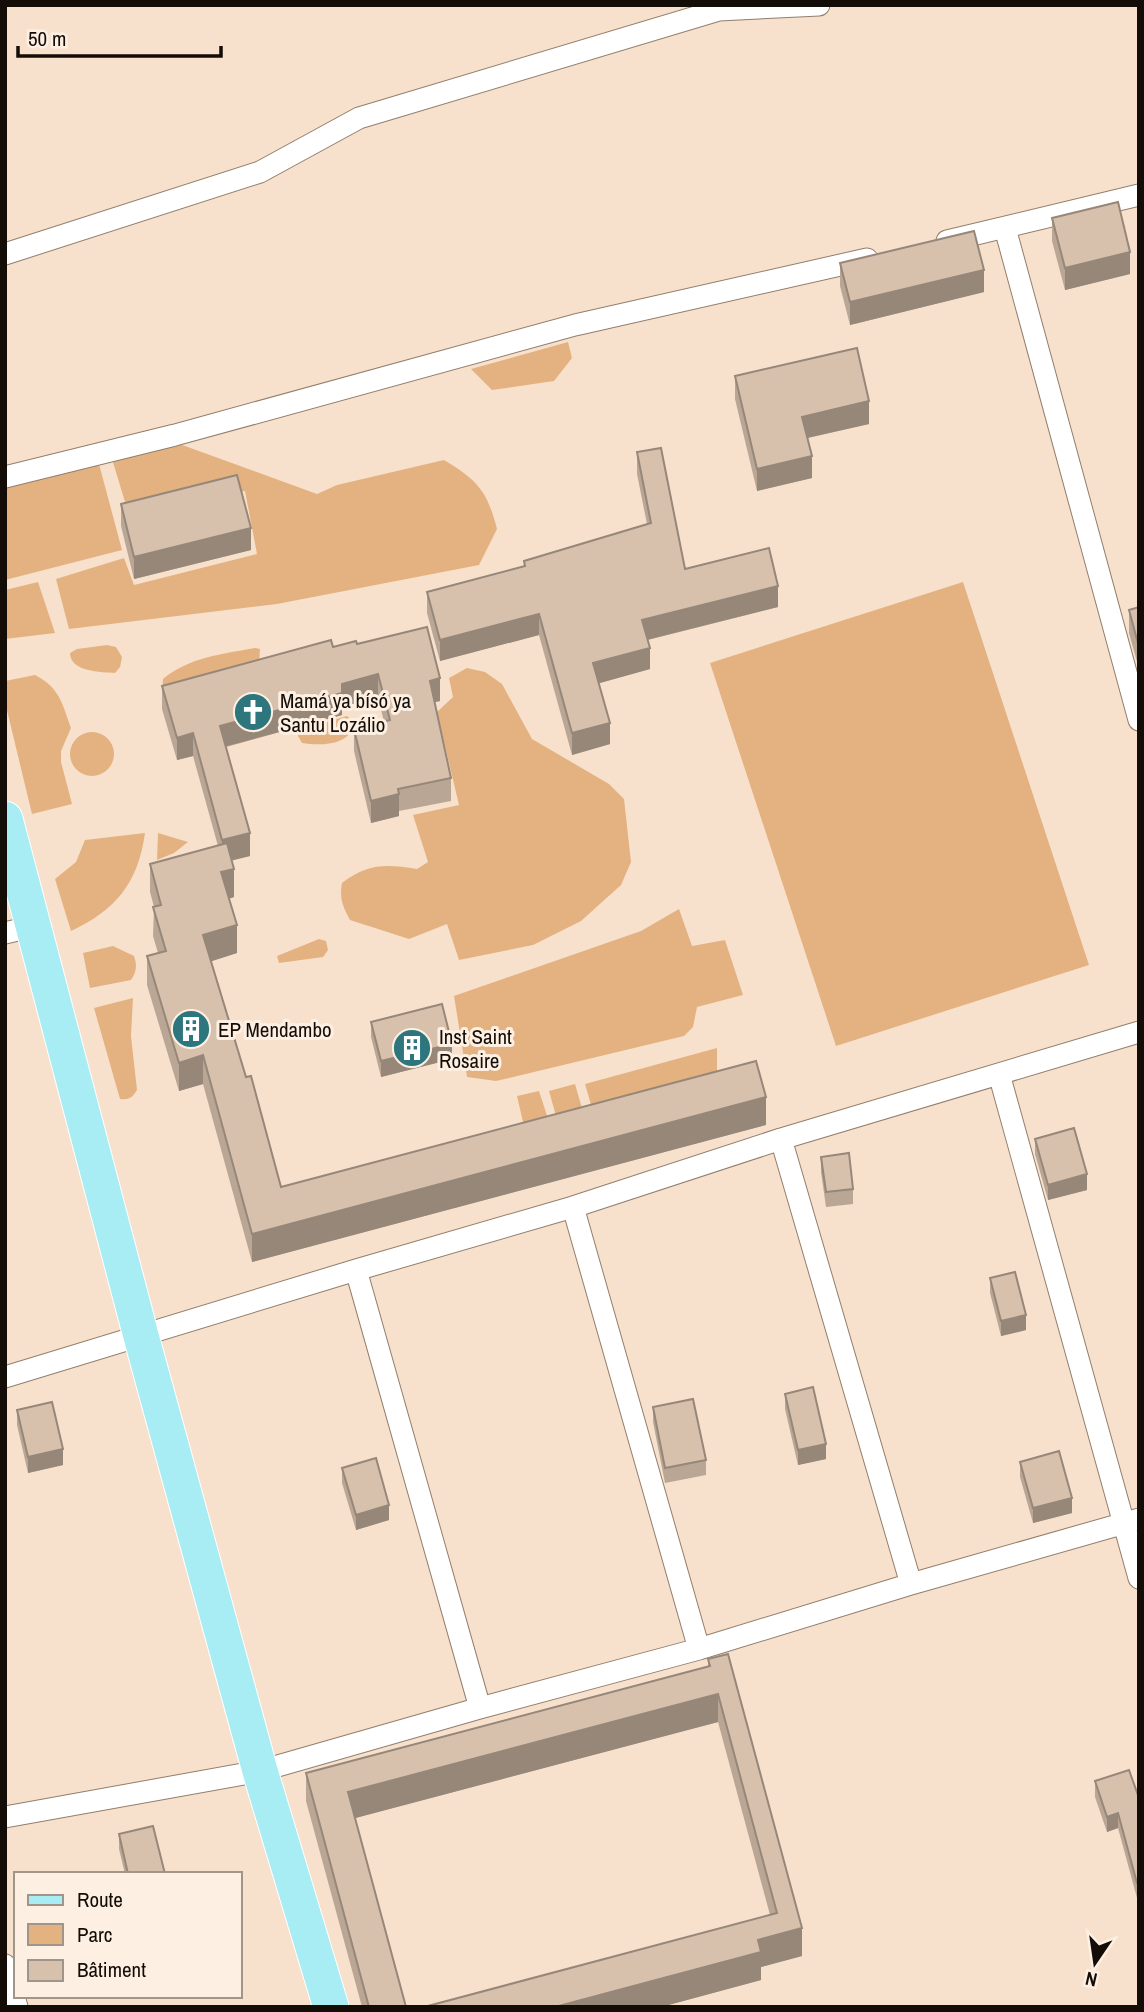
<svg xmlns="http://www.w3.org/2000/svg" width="1144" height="2012" viewBox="0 0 1144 2012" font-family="'Archivo Narrow',sans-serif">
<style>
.green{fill:#e4b281}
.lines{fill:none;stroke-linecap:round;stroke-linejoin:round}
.minor-casing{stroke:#927e6c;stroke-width:23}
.primary-casing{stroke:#fff;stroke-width:37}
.minor{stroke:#fff;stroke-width:21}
.primary{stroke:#a8ecf4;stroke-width:35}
.wall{fill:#b9a695}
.shaded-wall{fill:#968779}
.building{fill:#d7c1ad;stroke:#968779;stroke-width:2}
.labels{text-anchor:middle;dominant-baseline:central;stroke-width:6;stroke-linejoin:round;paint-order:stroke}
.poi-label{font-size:21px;fill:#140d07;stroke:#fdf0e3;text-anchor:start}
</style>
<rect width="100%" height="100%" fill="#f7e1cc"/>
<path class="green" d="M568,342l4,16 -18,23 -62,9 -21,-21z
M174,442l143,52 20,-9 107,-25c33,20 43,30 53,69l-18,36 -202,39 -208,25 -13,-50 68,-21 10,27 123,-31 -12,-63 -116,24 -17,-56z
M99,464l23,86 -117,30v-92z
M38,582l17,51 -50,6v-49z
M963,582l126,383 -253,81 -126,-383z
M107,645l9,2 6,10 -2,10 -5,6c-14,-1 -45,-1 -45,-20l7,-4z
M255,648l5,1 -2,30 -86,23 -10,-10 1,-13c27,-22 59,-25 92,-31z
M467,668l18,4 17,12 30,55 77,45 15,15 7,63 -10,23 -40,36 -48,24 -74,15 -12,-36 -38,15 -59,-19c-7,-13 -11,-22 -8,-37 26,-20 44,-19 75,-14l11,-7 -15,-47 46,-10 -22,-93 16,-15 -4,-19z
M35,675c25,13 27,28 36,53l-10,23v11l11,42 -40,10 -27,-112v-21z
M347,716l7,6c-2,24 -34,24 -52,21l-4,-7v-5z
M70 754a22 22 0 1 1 44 0a22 22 0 1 1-44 0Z
M145,833c-7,50 -29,77 -74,98l-16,-52 21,-17 9,-22z
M158,833l30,9 -14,11 -17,7z
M679,909l13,37 33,-6 18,55 -46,12 -4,20 -9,9 -188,45 -29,-4 -13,-81 187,-65z
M319,939l7,2 2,9 -5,7 -44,6 -2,-7z
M113,946l21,10c3,9 3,15 -3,24l-41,8 -7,-35z
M133,998l-2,38 6,54c-5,8 -8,10 -17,9l-26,-91z
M717,1048v30l-121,44 -11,-38z
M575,1084l11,38 -26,8 -11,-39z
M539,1091l12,37 -25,7 -9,-39z"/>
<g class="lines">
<g class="minor-casing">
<path id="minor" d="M1005,228l134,492
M947,241l192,-46
M5,254l255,-82 99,-54 360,-108 100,-5
M5,477l170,-42 400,-110 292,-66
M5,933l29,-7
M999,1074l140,504
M781,1139l130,445
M573,1207l126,442
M356,1270l124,438
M5,1377l351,-107 217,-63 208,-68 358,-107
M5,1817l255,-46 220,-63 219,-59 212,-65 228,-65
M5,1965l12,42"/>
</g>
<g class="primary-casing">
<path id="primary" d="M5,819l136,517 119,435 71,236"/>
</g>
<use href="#minor" class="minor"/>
<use href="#primary" class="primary"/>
</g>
<path class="wall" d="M1052,218l78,56 -65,16 -13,-49z
M840,263l144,29 -134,33 -10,-39z
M735,376l134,48 -61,14 4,40 -55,13 -22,-92z
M637,452l48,117 93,38 -130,33 2,29 -51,14 11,61 -38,11 -33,-120 -99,26 -13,-48v-21l97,-25v-6l123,-37 -10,-50z
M121,504l130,46 -117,29 -13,-53z
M1139,607v62l-10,-36v-23z
M357,644l83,57 -5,1 16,76v23l-52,10v5l-28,7 -17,-72v-22l30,-7 -6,-25 -36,10v8l-116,32 24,109 -18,4 2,37 -5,2 8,54 -26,8 35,116 35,110 485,-62 -514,137 -49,-178 -24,7 -32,-106v-29l11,-3 -5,-17 1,-29 -4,-15v-28l68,-18 -25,-90 -16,4 -15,-51v-23l171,-39z
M371,1022l81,37 -71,18 -10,-40z
M1035,1139l52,51 -39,10 -13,-46z
M821,1157l32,32v15l-27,3 -5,-35z
M990,1278l36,52 -25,6 -11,-43z
M785,1394l41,65 -28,6 -13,-56z
M653,1407l53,53v15l-41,8 -12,-61z
M17,1410l46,55 -35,8 -11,-48z
M1020,1462l52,51 -39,10 -13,-46z
M342,1468l47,52 -33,10 -14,-47z
M708,1659l94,297 -41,11v13l-100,27 109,-92 -52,-193 -363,96 51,189h-44l-56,-206v-28l402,-107z
M1095,1781l44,17 -2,100 -19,-70 -11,4 -12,-35z
M119,1834l46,40h-40l-6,-25z"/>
<path class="shaded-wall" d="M1130,252v22l-65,16v-22z
M984,270v22l-134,33v-23z
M869,401v23l-67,15v-22z
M812,456v22l-55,13v-22z
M251,528v22l-117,29v-22z
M778,586v21l-136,34v-21z
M539,614v21l-99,26v-21z
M650,648v21l-57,16v-22z
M378,674v23l-36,10v-23z
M440,678v23l-10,2v-22z
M342,693v22l-122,33v-22z
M610,723v21l-38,11v-22z
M193,733v23l-16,4v-22z
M399,794v22l-28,7v-22z
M250,833v23l-28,7v-23z
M234,869v28l-13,4v-29z
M237,925v28l-34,11v-29z
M452,1044v15l-71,18v-16z
M203,1055v29l-24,7v-28z
M766,1097v28l-514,137v-28z
M1087,1174v16l-39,10v-15z
M1026,1315v15l-25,6v-15z
M826,1444v15l-28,6v-15z
M63,1449v16l-35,8v-16z
M1072,1498v15l-39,10v-15z
M389,1505v15l-33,10v-15z
M718,1694v28l-370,98v-28z
M1118,1813v15l-11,4v-15z
M1139,1882v16h-2v-15z
M802,1928v28l-41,11v13l-100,27h-106l203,-67z"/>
<path class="building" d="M1118,202l12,50 -65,16 -13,-50z
M974,231l10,39 -134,32 -10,-39z
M857,348l12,53 -67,16 10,39 -55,13 -22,-93z
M661,448l24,121 84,-21 9,38 -136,34 8,28 -57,15 17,60 -38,10 -33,-119 -99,26 -13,-48 98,-26 -1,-5 127,-38 -14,-71z
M237,475l14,53 -117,29 -13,-53z
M1139,607v40l-10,-37z
M427,627l13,51 -10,3 21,97 -53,11 1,5 -28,7 -17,-72 36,-9 -12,-46 -36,10v9l-122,33 30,107 -28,7 -29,-107 -16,5 -15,-52 169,-46 2,7 23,-6 1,3z
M227,843l7,26 -13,3 16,53 -34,10 43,142 5,-1 30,111 475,-126 10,36 -514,137 -49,-179 -24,8 -32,-107 19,-5 -13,-44 8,-2 -11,-41z
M442,1004l10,40 -71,17 -10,-39z
M1074,1128l13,46 -39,11 -13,-46z
M849,1153l4,36 -27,3 -5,-35z
M1015,1272l11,43 -25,6 -11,-43z
M813,1387l13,57 -28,6 -13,-56z
M693,1399l13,61 -41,8 -12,-61z
M52,1402l11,47 -35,8 -11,-47z
M1059,1451l13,47 -39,10 -13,-46z
M376,1458l13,47 -33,10 -14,-47z
M728,1654l74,274 -44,12 3,12 -206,55h-131l353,-94 -59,-219 -370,98 58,215h-37l-63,-234 404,-107 -2,-7z
M1129,1770l10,28v84l-2,1 -19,-70 -11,4 -12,-36z
M153,1826l12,48h-37l-9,-40z"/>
<defs>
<g id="church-disc" transform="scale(2.0125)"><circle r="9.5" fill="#2d767d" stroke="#fdf0e3"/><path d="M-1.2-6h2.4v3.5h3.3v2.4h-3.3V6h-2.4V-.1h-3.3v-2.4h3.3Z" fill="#fff"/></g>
<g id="building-disc" transform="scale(2.0125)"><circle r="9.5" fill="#2d767d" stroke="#fdf0e3"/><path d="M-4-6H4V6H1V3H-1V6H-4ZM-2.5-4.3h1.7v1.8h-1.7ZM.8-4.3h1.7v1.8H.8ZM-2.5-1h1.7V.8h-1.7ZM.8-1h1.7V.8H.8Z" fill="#fff"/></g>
</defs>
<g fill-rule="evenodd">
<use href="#church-disc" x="253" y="712"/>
<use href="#building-disc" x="191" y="1029"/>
<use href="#building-disc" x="412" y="1048"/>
</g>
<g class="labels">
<g class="poi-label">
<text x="280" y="700">Mamá ya bísó ya<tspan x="280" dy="24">Santu Lozálio</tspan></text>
<text x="218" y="1029">EP Mendambo</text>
<text x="439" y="1036">Inst Saint<tspan x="439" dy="24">Rosaire</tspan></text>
</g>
</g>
<rect width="1144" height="2012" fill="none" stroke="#140d07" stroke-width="14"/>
<rect x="14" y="1872" width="228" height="126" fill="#fdf0e3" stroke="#a0958b" stroke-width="2"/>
<rect x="28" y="1895" width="35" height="10" fill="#a8ecf4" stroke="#a0958b" stroke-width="2"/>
<text x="77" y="1907" font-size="21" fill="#140d07">Route</text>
<rect x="28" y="1924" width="35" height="21" fill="#e4b281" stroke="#a0958b" stroke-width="2"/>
<text x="77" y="1942" font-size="21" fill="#140d07">Parc</text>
<rect x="28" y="1960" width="35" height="21" fill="#d7c1ad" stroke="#a0958b" stroke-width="2"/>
<text x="77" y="1977" font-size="21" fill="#140d07">Bâtiment</text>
<g transform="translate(1095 1963) rotate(193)" stroke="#fdf0e3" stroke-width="5" paint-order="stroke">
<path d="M0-5L12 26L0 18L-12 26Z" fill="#140d07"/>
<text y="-10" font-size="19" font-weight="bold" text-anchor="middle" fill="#140d07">N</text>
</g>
<path d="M18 46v10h203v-10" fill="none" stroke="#140d07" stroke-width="3.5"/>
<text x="28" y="46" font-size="21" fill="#140d07" stroke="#fdf0e3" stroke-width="5" paint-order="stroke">50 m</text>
</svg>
